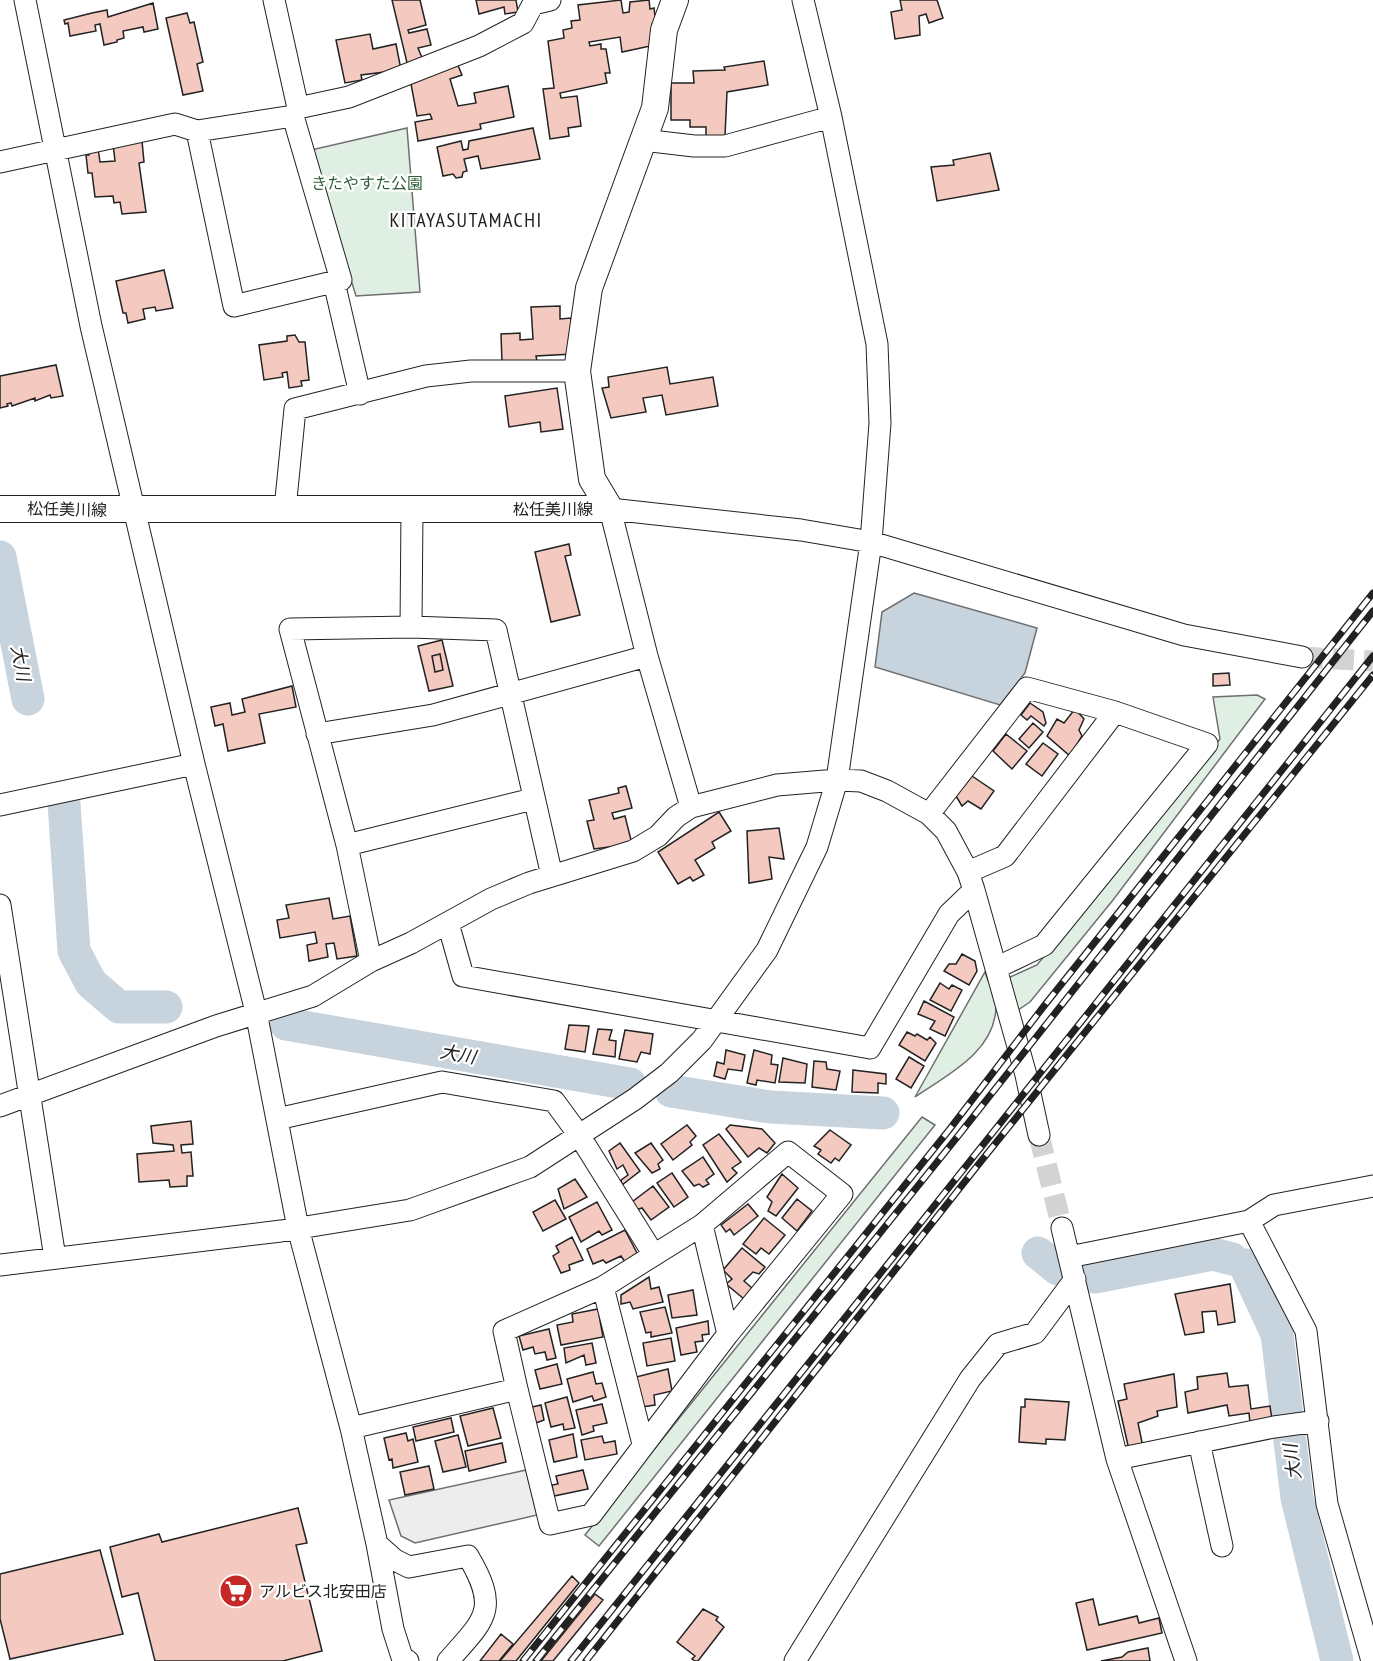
<svg xmlns="http://www.w3.org/2000/svg" width="1373" height="1661" viewBox="0 0 1373 1661" font-family="'PT Sans Narrow','Noto Sans JP',sans-serif">
<style>
.green{fill:#e0efe3;stroke:#6f6f6f;stroke-width:1.5}
.parking{fill:#ededed;stroke:#6f6f6f;stroke-width:1.5}
.water{fill:#c7d3dd;stroke:#6f6f6f;stroke-width:1.5}
.lines{fill:none;stroke-linecap:round;stroke-linejoin:round}
.river{stroke:#c7d3dd;stroke-width:33}
.building{fill:#f3c9c0;stroke:#222;stroke-width:1.5}
.minor-tunnel{stroke:#d3d3d3;stroke-width:21;stroke-dasharray:21 10;stroke-linecap:butt}
.minor-casing{stroke:#222;stroke-width:23}
.major-casing{stroke:#222;stroke-width:28}
.minor{stroke:#fff;stroke-width:21}
.major{stroke:#fff;stroke-width:26}
.rail-casing{stroke:#222;stroke-width:7}
.rail{stroke:#fff;stroke-width:4.5;stroke-dasharray:14;stroke-linecap:butt}
.labels{text-anchor:middle;dominant-baseline:central;stroke-width:4.5;stroke-linejoin:round;paint-order:stroke}
.park-label{font-size:16px;fill:#2f5e38;stroke:#fff}
.street-label{font-size:16px;fill:#222;stroke:#fff}
.poi-label{font-size:16px;fill:#222;stroke:#fff;text-anchor:start}
.water-label{font-size:18px;font-style:italic;fill:#222;stroke:#fff}
.quarter-label{font-size:20px;letter-spacing:1.5px;fill:#222;stroke:#fff}
</style>
<rect width="100%" height="100%" fill="#fff"/>
<path class="green" d="M407,128l13,164 -64,4 -45,-146z
M1257,695l8,4 -152,201 -83,102 -15,10 -7,-34 29,-13 183,-226 -7,-42z
M985,972c3,10 11,25 11,35 -1,45 -49,68 -81,90z
M922,1117l13,8 -336,421 -14,-11z"/>
<path class="parking" d="M526,1470l11,45 -122,28 -14,-7 -12,-36z"/>
<path class="water" d="M914,593l123,35 -12,45 -25,32 -125,-38 7,-55z"/>
<g class="lines">
<path class="river" d="M0,557l28,142
M64,803l10,148 17,32 28,24h47
M286,1024l344,60
M671,1091l99,16 113,6
M1038,1253l20,16
M1245,1265l32,69 20,164 40,163
M1095,1277l118,-23 19,5"/>
</g>
<path class="building" d="M392,0h28l6,25 -18,5 1,3 18,-4 4,16 -13,3 5,12 -15,7z
M476,0h40l2,12 -13,2 -1,-7 -25,7z
M621,0l2,13 6,-1 1,-10 19,-2 1,9 4,-1 2,15 -4,1 3,21 -33,7 -2,-15 -31,5 1,4 11,-2v5h5l4,24h-5l2,10 -47,10 1,5 16,-2 4,30 -13,2 1,8 -19,3 -7,-50 11,-1 -6,-47 16,-3 -1,-8 9,-2 -1,-7 9,-1 -2,-15z
M900,0h37l6,18 -14,5 -3,-9 -7,2 1,19 -25,4 -4,-27 11,-2z
M153,3l5,26 -14,3 -1,-5 -20,4 1,7 -7,2v2l-13,3 -4,-21 -5,1 1,6 -26,5 -2,-13 -3,1 -1,-4 28,-7 15,-3 1,7z
M187,13l3,10 4,-1 9,40 -6,2 6,27 -20,4 -17,-77z
M370,34l3,15 23,-5 5,26 -40,5 1,5 -17,3 -9,-43z
M764,61l4,24 -41,7 -2,44h-19v-9h-16v-7h-19v-37h23l-1,-12 32,-1 -1,-3z
M457,63l5,12 -12,4 8,27 18,-3 -2,-10 34,-7 6,31 -34,7 1,5 -63,12 -3,-19 17,-3 -2,-5 -13,2 -6,-32z
M533,128l7,31 -59,10 -3,-13 -14,3 3,12 -4,1 -1,5 -6,1 -3,-4 -10,2 -6,-29 24,-6 2,9 5,-1 1,-8z
M142,141l2,21 -5,1 7,49 -24,2 -2,-12 -6,1 -1,-7 -18,1 -3,-24h-4l-2,-18h3v-6l9,-1 2,14 15,-1 -2,-17z
M990,153l9,37 -62,11 -6,-34 23,-2 -1,-5z
M164,270l9,38 -17,3 -1,-4 -12,2 2,10 -17,4 -2,-10h-3l-7,-32z
M560,306v13l11,-1 2,36 -37,2 1,5 -35,2 -1,-29 19,-1v7l13,-1 -2,-32z
M295,335l4,7h6l4,38 -8,1 1,5 -13,2 -2,-16 -5,1 1,4 -19,3 -5,-35 28,-4v-5z
M56,365l7,31 -12,2 -1,-3 -15,6v-3l-23,8 -1,-3 -4,1 1,2 -8,2v-32z
M667,367l3,17 43,-7 5,29 -52,9 -4,-20 -19,3 3,14 -35,6 -9,-30 7,-1 -1,-10z
M557,388l6,41 -22,3 -1,-10 -31,5 -4,-31z
M569,544l2,11 -6,1 15,59 -29,7 -16,-70z
M442,640l11,46 -24,5 -11,-45z
M440,654l3,16 -8,2 -3,-16z
M1229,673l1,12 -17,1v-12z
M292,686l4,21 -37,7 6,29 -37,8 -5,-27 -8,2 -4,-19 19,-4 2,12 13,-3 -3,-13z
M1030,703l13,9 3,11 -2,3 -13,-10 -4,4 -6,-5z
M1075,709l9,10 -5,11 3,6 -12,20 -23,-20 10,-17 7,4z
M1033,723l10,9 -14,16 -10,-9z
M1006,734l21,17 -15,18 -19,-18z
M1043,743l15,11 -16,22 -16,-12z
M972,776l22,15 -13,18 -13,-8 -6,5 -6,-10z
M626,786l6,22 -20,5 2,6 11,-3 7,28 -38,5 -7,-28 7,-1 -5,-20 30,-7 -1,-5z
M719,812l12,19 -19,11 3,6 -20,12 9,15 -11,6 -3,-4 -12,7 -20,-32z
M779,828l5,31 -15,-2 3,22 -23,4 -2,-52z
M329,898l4,21 17,-3 7,40 -20,3 -3,-16 -8,1 2,13 -19,4 -2,-16 10,-2 -2,-11 -35,6 -3,-18 12,-2 -3,-13z
M962,954l13,7 2,10 -8,14 -25,-14 5,-7h7z
M940,983l9,6 3,-4 10,5 -11,21 -21,-11z
M924,1001l30,16 -9,19 -15,-7 5,-8 -17,-7z
M569,1025l20,1 -4,26 -20,-3z
M598,1029l14,1 -3,10 7,1 -1,16 -22,-3z
M625,1030l28,4 -3,20 -9,-2 -4,10 -18,-3z
M907,1032l8,4 2,-2 10,6 3,-3 6,6 -11,18 -26,-16z
M726,1050l19,5 -3,16 -14,-2 -3,10 -11,-3 3,-14 7,2z
M754,1050l18,5 -1,9 7,1 -3,18 -18,-3 -1,5 -9,-2z
M909,1057l15,9 -13,22 -15,-9z
M783,1058l24,6 -2,19 -26,-1z
M814,1061l12,1 1,7 13,2 -4,19 -24,-3z
M853,1070l33,4v10l-8,-1v10l-26,-1z
M191,1121l2,23 -12,1 1,8 9,-1 2,24h-6v10l-17,1 -1,-7 -30,2 -2,-28 37,-3 -1,-6 -20,-2 -2,-17z
M687,1125l9,11 -6,6 2,3 -19,15 -12,-16z
M730,1125l32,4 13,14 -8,10 -8,-5 -11,9 -22,-28z
M830,1130l21,15 -12,16 -4,-3 -4,5 -13,-9 3,-4 -7,-4z
M719,1134l22,28 -9,6 5,5 -10,9 -24,-37z
M620,1143l20,28 -18,14 -1,-5 7,-5 -5,-10 -6,4 -8,-18z
M651,1143l12,17 -5,4 2,5 -8,4 -17,-20z
M703,1157l11,17 -8,6 3,4 -6,3 -4,-3 -5,2 -12,-15z
M672,1173l16,24 -14,10 -17,-24z
M782,1174l16,14 -22,28 -8,-5 4,-9 -5,-5z
M575,1179l12,18 -23,12 -6,-20z
M653,1186l16,21 -18,13 -9,-12 -6,2 -4,-8z
M797,1199l15,12 -15,20 -15,-13z
M555,1200l11,19 -23,12 -10,-19z
M597,1202l15,28 -10,5 -3,-4 -18,11 -12,-25z
M748,1204l10,12 -24,19 -4,-6 -4,3 -5,-7z
M764,1218l21,17 -16,19 -8,-6 -5,6 -13,-10z
M625,1230l12,23 -12,9 -4,-6 -15,7 -3,-3 -10,4 -6,-15z
M572,1237l11,23 -14,5 1,5 -9,3 -8,-17 6,-4 -3,-6z
M742,1248l23,19 -6,7 -6,-2 -9,9 8,7 -8,11 -18,-15 6,-5 -9,-9z
M649,1277l2,12 8,-2 4,15 -30,7 -3,-7 -9,2v-9z
M1230,1284l5,38 -17,3 -2,-14 -14,1 2,20 -19,3 -10,-41z
M693,1290l4,25 -25,3 -4,-23z
M665,1307l7,26 -21,4v-5l-5,1 -6,-21z
M598,1309l5,28 -42,8 -4,-20 16,-3 -1,-8z
M708,1321l1,13 -7,1 1,6 -8,1 2,10 -16,3 -5,-27z
M549,1329l7,29 -9,2 -2,-8 -10,2 -2,-7 -10,3 -4,-14z
M671,1338l4,23 -28,5 -4,-23z
M592,1343l4,20 -10,2 -2,-10 -18,8 -2,-15z
M557,1364l5,20 -22,5 -5,-19z
M668,1369l4,22 -18,4 1,10 -13,2 -6,-30z
M593,1372l3,12 6,-1 4,14 -12,4 -2,-5 -19,6 -6,-23z
M1227,1373l2,14 19,-2 3,24 19,-3 2,14 -22,3 -1,-10 -20,3 -2,-11 -39,8 -3,-21 13,-3 -1,-12z
M1174,1374l3,33 -20,4 1,5 -20,7 5,24 -14,3 -11,-49 9,-2 -3,-15z
M567,1397l8,31 -11,2 -1,-6 -12,3 -6,-24z
M1025,1399l44,3 -4,38 -19,-1v5l-27,-2 2,-35h4z
M602,1404l5,19 -14,3 1,5 -12,4 -6,-25z
M541,1405l3,15 -8,3 -4,-16z
M493,1408l8,30 -33,8 -8,-30z
M451,1418l3,14 -38,9 -3,-14z
M406,1433l2,8 5,-2 5,23 -25,6 -1,-9 -3,1 -5,-22z
M573,1434l4,23 -23,5 -5,-22z
M458,1435l8,32 -23,5 -8,-31z
M602,1436l2,7 11,-2 2,13 -32,6 -4,-20z
M502,1443l4,19 -37,9 -4,-20z
M429,1466l5,23 -29,6 -5,-23z
M583,1470l5,19 -34,7 -2,-11 6,-1 -2,-8z
M298,1508l9,35 -11,2 26,106 -39,10h-128l-17,-68 -16,4 -12,-50 49,-13 3,8z
M100,1550l23,84 -113,25 -10,-40v-45z
M572,1576l7,7 -63,78h-16z
M595,1594l8,6 -50,61h-12z
M1093,1599l6,26 38,-9 2,7 20,-5 3,15 -75,17 -11,-47z
M703,1609l15,8 -2,3 8,7 -26,34h-3l-3,-2 3,-3 -18,-14z
M501,1634l12,10 -14,17h-19z
M1148,1648l2,13h-49l21,-4 6,-5z"/>
<g class="lines">
<path class="minor-tunnel" d="M1302,657l71,4
M1039,1135l23,93"/>
<g class="minor-casing">
<path id="minor" d="M25,0l66,326 103,438 62,248 42,216 53,200 26,116 16,85 9,28 6,4
M274,0l24,108
M197,131l37,175 107,-26 -48,-164
M643,140l51,6h31l106,-29
M0,162l175,-38 22,7 96,-15 5,-8 51,-11 130,-51 44,-23 10,-19 17,-4
M334,282l26,112
M285,509l10,-100 131,-33 45,-5h106
M411,627l1,-117
M317,734l116,-19 214,-59
M0,805l194,-41
M691,807l-44,-151 -37,-147 191,21 70,12 313,93 118,22
M929,814l98,-126 88,24 92,32 -163,201 -48,23
M347,845l186,-46
M968,872l37,-16 110,-144
M0,905l55,353
M448,923l15,53 407,72 79,-134 25,-24
M371,961l-24,-116 -57,-216 121,-2 85,3 56,246
M0,1106l216,-80 97,-30 58,-35 40,-18 80,-44 38,-16 104,-32 25,-15 18,-19 15,-10 86,-22 60,-5 24,1 26,10 42,23 17,17 22,41 6,18 52,185 13,60
M277,1119l165,-37 112,19 25,34 75,120
M1249,1221l57,110 21,173 45,157
M702,1225l26,109
M1062,1228l55,231 69,202
M1069,1257l180,-36 25,-16 99,-19
M0,1265l281,-34 129,-21 120,-43 105,-68 34,-26 33,-33 65,-90 50,-103 20,-67 34,-238 9,-119 -3,-79 -46,-227 -28,-117
M603,1287l40,157
M351,1428l166,-39 -13,-58 99,-44 99,-62 86,-73 54,42 -114,140 -137,181 -41,9 -33,-135
M1199,1442l23,104
M1117,1459l157,-32 44,-6
M377,1544l18,16 14,7 59,-11c32,54 17,63 -20,105
M795,1661l175,-282 28,-35 37,-11 40,-54"/>
</g>
<g class="major-casing">
<path id="major" d="M0,509h610
M610,509l-18,-30 -15,-108 12,-83 66,-180 9,-78 11,-30"/>
</g>
<use href="#minor" class="minor"/>
<use href="#major" class="major"/>
<g class="rail-casing">
<path id="rail" d="M523,1661l426,-531 95,-124 329,-413
M536,1661l422,-525 415,-525
M571,1661l802,-1005
M586,1661l392,-496 395,-490"/>
</g>
<use href="#rail" class="rail"/>
</g>
<defs>
<g id="supermarket-disc" transform="scale(1.725)"><circle r="9.5" fill="#c62828" stroke="#fff"/><path d="M-6-5.5h2.5l.6 2H6L4.5 2H-2.5L-4.4-4H-6ZM-1.5 3.2a1.3 1.3 0 1 0 .1 0ZM3 3.2a1.3 1.3 0 1 0 .1 0Z" fill="#fff"/></g>
</defs>
<g fill-rule="evenodd">
<use href="#supermarket-disc" x="236" y="1591"/>
</g>
<g class="labels">
<g class="park-label">
<text x="367" y="183">きたやすた公園</text>
</g>
<g class="street-label">
<text transform="translate(67 509) rotate(1)">松任美川線</text>
<text x="553" y="509">松任美川線</text>
</g>
<g class="poi-label">
<text x="259" y="1591">アルビス北安田店</text>
</g>
<g class="water-label">
<text transform="translate(21 663) rotate(79)">大川</text>
<text transform="translate(458 1054) rotate(10)">大川</text>
<text transform="translate(1292 1462) rotate(-97)">大川</text>
</g>
<g class="quarter-label">
<text x="466" y="220">KITAYASUTAMACHI</text>
</g>
</g>
</svg>
